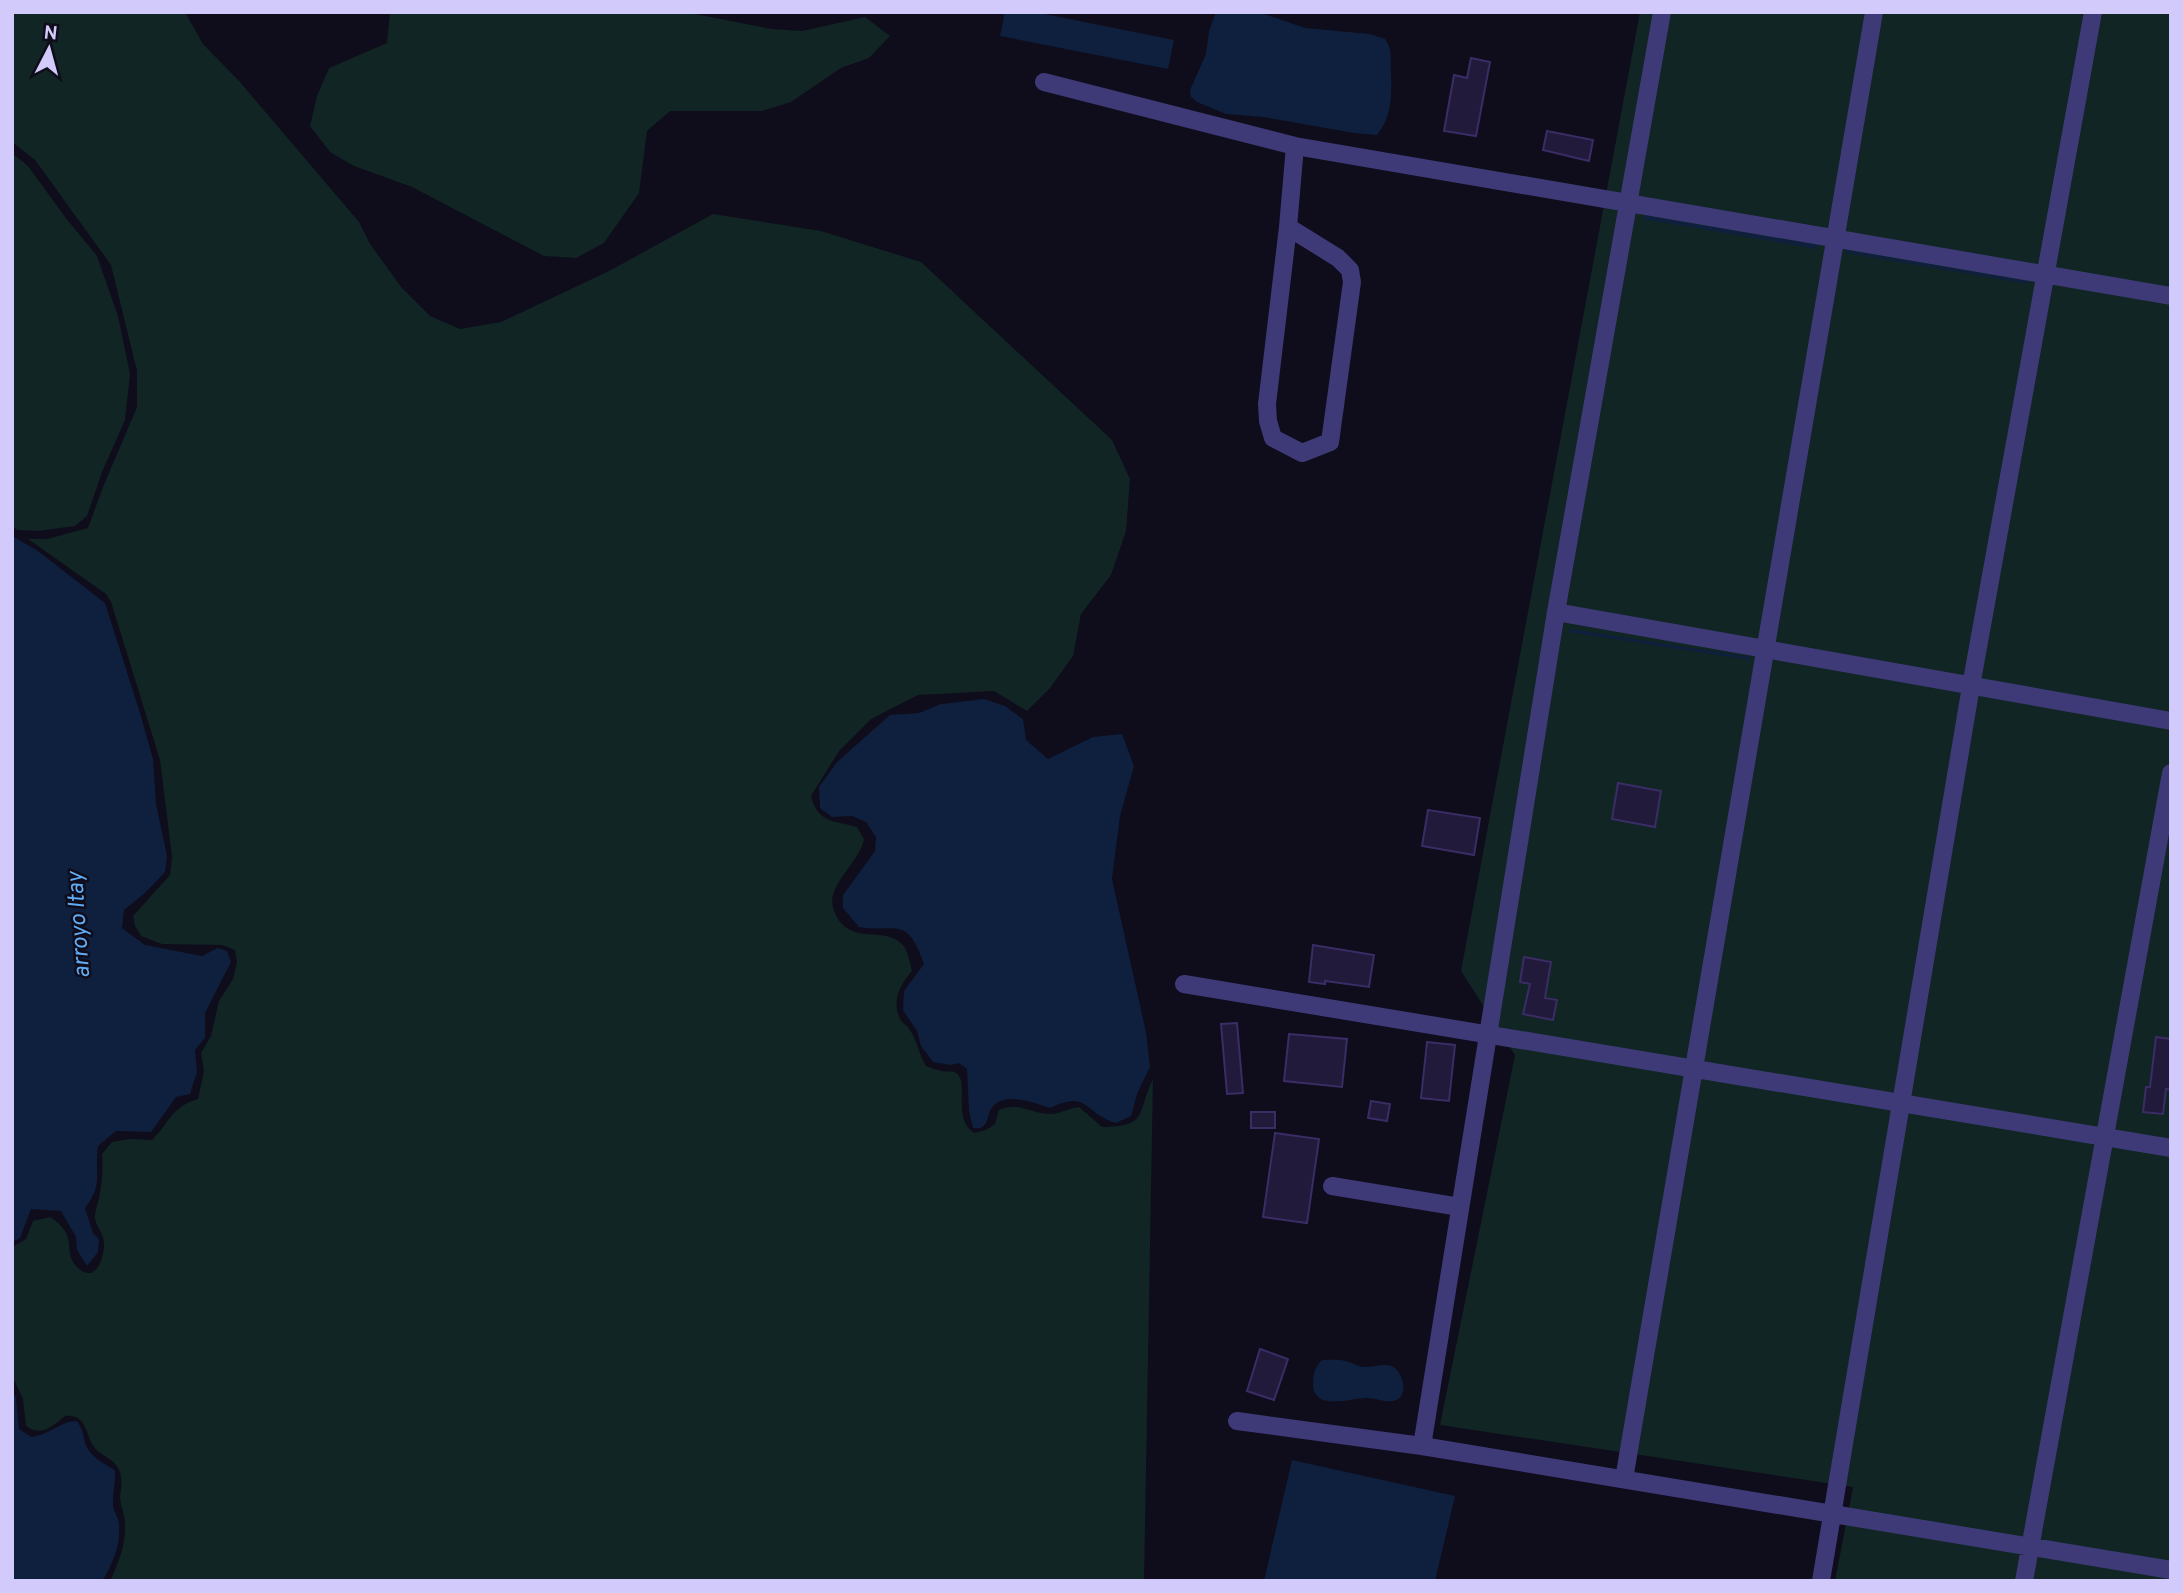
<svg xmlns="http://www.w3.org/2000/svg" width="2183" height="1593" viewBox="0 0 2183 1593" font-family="Overpass,sans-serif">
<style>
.green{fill:#102524}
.water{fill:#0e203d}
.building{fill:#211a3b;stroke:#3a2d65;stroke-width:2}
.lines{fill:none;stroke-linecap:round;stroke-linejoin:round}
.minor{stroke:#3e3a77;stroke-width:18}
.labels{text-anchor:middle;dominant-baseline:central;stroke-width:5;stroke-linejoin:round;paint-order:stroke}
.water-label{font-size:23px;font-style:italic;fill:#60acf4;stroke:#0f0c1b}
</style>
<rect width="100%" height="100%" fill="#0f0c1b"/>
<path class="green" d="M12,12h173l18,32 37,38 119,140 11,22 32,44 28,28 30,13 41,-7 108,-51 104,-57 108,17 100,31 191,178 18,39 -4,52 -15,44 -30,39 -8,42 -23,32 -23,23 -33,-20 -76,4 -47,24 -32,32 -28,45c7,27 21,24 46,31l7,12c-4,24 -40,47 -30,72 15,37 49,13 69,34 5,6 7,18 9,26 -11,13 -20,27 -13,46 2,5 8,8 11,13 7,11 9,24 16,36 5,2 11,4 16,5 4,1 8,0 12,1 18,7 -4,44 20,61l12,-3 9,-6 4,-14c21,-9 31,4 52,4 8,0 18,-6 28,-7l23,20c47,-1 34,-12 51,-48l-9,502h-1034c9,-19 16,-37 15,-58 0,-9 -5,-17 -5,-26 1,-11 4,-22 -4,-32 -7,-9 -18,-10 -24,-21 -7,-14 -7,-30 -27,-28 -14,11 -23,21 -39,10l-3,-27 -11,-23v-129l14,-8 7,-18 17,-4c31,20 11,34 27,50 18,18 27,-8 27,-23 0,-10 -7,-16 -9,-25 -1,-6 3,-15 4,-21 3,-15 4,-29 3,-44l10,-12 18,-3 22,1c18,-18 19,-33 46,-41l6,-28 -3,-18 10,-17 8,-35 14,-22 4,-17 -2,-12 -13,-5 -60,-1 -21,-8 -6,-10 -2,-10 37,-41 2,-18 -12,-97 -49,-158 -5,-8 -78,-55h19l41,-11 15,-41 34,-80v-36l-26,-106 -76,-105 -23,-18z
M390,12h295l86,17 31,2 63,-14 25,19 -21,22 -28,10 -50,34 -29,9h-92l-23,20 -8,62 -35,50 -28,15 -32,-2 -132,-69 -58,-21 -24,-14 -20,-26 7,-30 12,-28 58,-25z
M1640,12h531v1569h-336l18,-94 -413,-62 75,-370 -54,-84z
M12,153l16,13 37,51 32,39 21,60 12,58 -5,46 -23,52 -15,44 -12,10 -37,5 -20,-1 -6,-3z"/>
<path class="water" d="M1005,12h30l139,28 -6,29 -168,-33z
M1216,12h42l47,16 65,6 15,5c8,11 5,19 6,32 1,22 1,46 -14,64l-23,-2 -91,-16 -37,-3 -29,-12 -6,-5 -1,-7 16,-36 3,-23z
M1644,215l174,30 -1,4 -173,-30z
M1846,250l182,31v3l-182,-31z
M12,536l26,15 67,52 35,110 13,46 3,45 11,52 -2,16 -20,21 -21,17 -2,18 23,17 57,11 16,-8 9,3 4,11 -26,51v25l-10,12 2,22 -7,22 -14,3 -25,35 -35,-1 -18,15c-4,28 6,37 -13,62l8,25 6,6 -1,13 -11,14 -10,-16 -1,-13 -15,-26 -30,-2 -11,29 -8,4z
M1570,629l180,28v3l-181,-28z
M984,699l21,7 18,13 3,21 22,19 45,-22 29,-3 12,32 -14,50 -8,63 34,153 4,35 -13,27 -6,22 -15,7c-33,-10 -27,-34 -66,-15 -15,-5 -48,-18 -59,1 -4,8 -2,13 -10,19h-8l-4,-17 -2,-42 -8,-6 -8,2 -18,-3 -12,-16 -4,-15 -14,-21 1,-19 20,-27c-18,-49 -25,-31 -65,-37l-16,-19v-13l32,-44 1,-14 -10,-15 -14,-6 -20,1 -12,-9 -1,-21 18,-25 53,-47 29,-2 22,-9z
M1322,1360c9,0 19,-1 27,2 6,2 10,5 16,5 9,0 18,-4 27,-1 11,5 18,30 2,35 -8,2 -19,-3 -27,-3 -17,0 -53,14 -54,-14 0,-11 2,-17 9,-24z
M12,1390l4,8 3,31 12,8c18,-2 32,-17 46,-16 6,9 6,13 8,22 5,14 18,20 30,27 1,11 -2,21 -2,32 -1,8 5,14 6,21 2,21 -6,41 -17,58h-90z
M1292,1460l163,36 -20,85h-171z"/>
<path class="building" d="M1471,58l19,4 -14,74 -32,-5 10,-56 13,3z
M1547,131l46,9 -4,21 -46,-11z
M1618,783l43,8 -6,36 -43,-8z
M1428,810l52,8 -6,37 -52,-9z
M1313,945l61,10 -5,32 -44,-6v3l-16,-2z
M1524,957l27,5 -6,36 12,2 -4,20 -30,-6 7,-30 -10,-2z
M1237,1023l6,70 -16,1 -6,-70z
M1289,1034l58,5 -5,48 -58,-6z
M2156,1037l15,2v51l-5,-1 -3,25 -20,-2 3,-25h4z
M1427,1042l28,3 -6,56 -28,-3z
M1371,1101l19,3 -3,17 -19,-3z
M1251,1112h24v16h-24z
M1275,1133l44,6 -12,84 -44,-6z
M1260,1349l28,10 -14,41 -27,-9z"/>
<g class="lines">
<path class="minor" d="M1044,82l251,64 876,150
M1288,227l50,31 12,12 2,12 -22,160 -28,11 -29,-15 -5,-17 -1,-17 21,-177 7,-81
M1556,612l615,109
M1184,984l987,164
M1332,1186l128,21
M1237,1421l185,25 749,124
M1422,1446l134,-834 106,-600
M1624,1479l250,-1467
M1821,1581l150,-895 122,-674
M2024,1581l147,-808"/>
</g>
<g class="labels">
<g class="water-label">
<text transform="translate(80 925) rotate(-94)">arroyo Itay</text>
</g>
</g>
<rect width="2183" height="1593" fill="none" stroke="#d1cafb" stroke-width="28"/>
<g transform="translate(49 49) rotate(6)" stroke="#0f0c1b" stroke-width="5" paint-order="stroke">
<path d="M0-5L12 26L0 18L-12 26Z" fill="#d1cafb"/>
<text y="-10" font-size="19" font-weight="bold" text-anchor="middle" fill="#d1cafb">N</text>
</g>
</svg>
